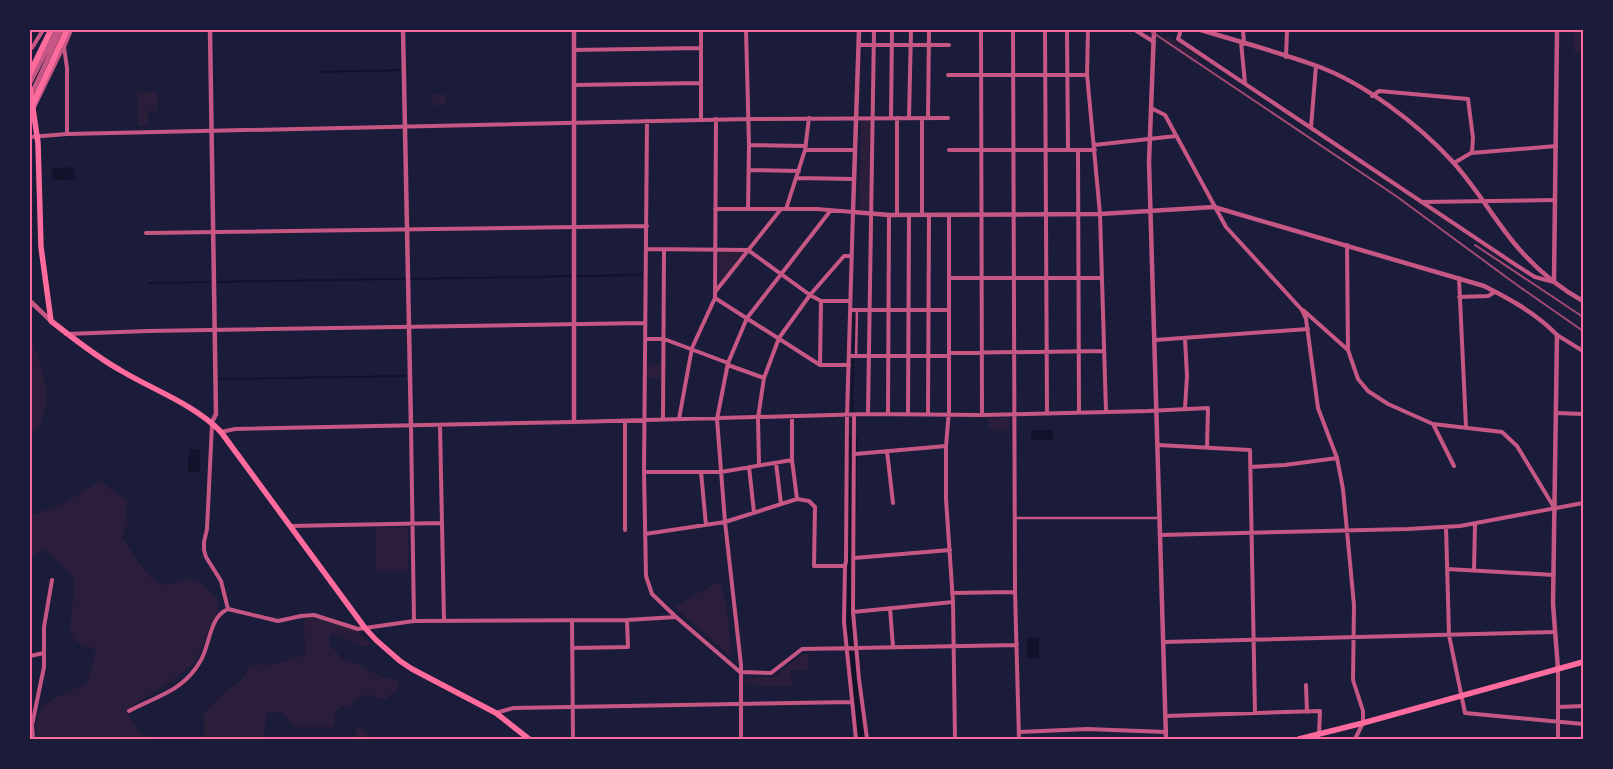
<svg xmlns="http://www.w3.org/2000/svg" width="1613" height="769" viewBox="0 0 1613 769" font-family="Helvetica,sans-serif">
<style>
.green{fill:#2a1e3b}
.water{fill:#12122b}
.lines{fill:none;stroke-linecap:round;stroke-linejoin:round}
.stream{stroke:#12122b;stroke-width:2}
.river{stroke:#12122b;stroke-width:11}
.pedestrian{stroke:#c65784;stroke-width:2.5}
.minor{stroke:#c65784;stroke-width:4}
.tertiary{stroke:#c65784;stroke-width:4.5}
.primary{stroke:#ff6b9d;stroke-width:5.5}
.motorway{stroke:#ff6b9d;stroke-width:6}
.rail{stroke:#a44b75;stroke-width:2}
.neatline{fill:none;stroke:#ff6b9d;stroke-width:2}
</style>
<rect width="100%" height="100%" fill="#1b1b3a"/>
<path class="green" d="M1573,30h10v21l-9,1z
M1166,35l33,22 -4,7 -32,-22z
M137,92h20v19h-9v15h-10z
M445,94v11h-12l-1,-10z
M861,120h9l-1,90h-10z
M720,251h21l2,3 -23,30 -2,-1v-30z
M30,338c10,22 22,55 13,79 -2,8 -8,13 -13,19z
M647,365h14v13h-14z
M989,418h20l1,11h-21z
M100,481l27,20 -1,12 2,11 -6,13c7,10 26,42 37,46 10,5 21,-4 30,-4 10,0 23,13 28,21 1,3 1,8 2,12l-8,12 -9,25 -9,15 -21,17 -40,25 -3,10 11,17 17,6h-120c-1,-10 -1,-22 5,-31 4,-9 35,-20 45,-24l9,-34 -21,-9 -5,-11 5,-52 -31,-30 -14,10v-42l37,-14z
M376,527h32v44h-32z
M720,581l8,35 4,40 -1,1 -57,-50z
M304,618l21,2 31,11 14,14 -8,1 -32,-14 -1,12 14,15 17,6 22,12 15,3 2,7 -13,12h-8l-11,-5 -15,8 -3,6 -7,-1 -6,4 -3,16h-39l-12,-15h-15l-4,27h-67l8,-3 -1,-22 21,-22 17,-11 8,-13 10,-4 12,1 34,-10z
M803,654h5v16l-17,1v15h-34v-2h-12v-3l3,-3 26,-1z
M358,727l12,8v4h-16z"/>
<path class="water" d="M74,167l1,12 -22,1 -2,-11z
M1031,430h22v10h-22z
M189,449l11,1v22h-12z
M1027,637h12v22h-12z"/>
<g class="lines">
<path class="stream" d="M319,72l85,-2
M149,283l493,-8
M218,379l187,-3
M852,410l2,-94
M852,440v-21"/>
<path class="river" d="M852,440l-3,173 2,37 10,89"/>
<path class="pedestrian" d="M34,109l30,-62
M856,356l1,-46
M1015,518h143"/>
<path class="minor" d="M746,30l3,115 -1,64
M981,30l1,385
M1013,30l2,562 4,147
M1045,30l2,383
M1067,30l1,120
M1088,30l-1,44 13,140 6,197
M1135,30l19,12
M1243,30l1,14
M1180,33l-2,6 338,226 19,12 19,5
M1241,42l4,41
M859,45h90
M32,48l11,-18
M574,50l127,-2
M1286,57l1,-27
M948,75h139
M574,85l127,-2
M1372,96l7,-5 89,8 5,39 -1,15
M1151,108l14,7 61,112 76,83 4,9 12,89 19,50 6,31 11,116 -1,75 10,31v12l-8,16
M891,118l1,-88
M897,118v97
M909,118l2,-88
M922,118v97
M928,118l1,-88
M701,120v-90
M647,121l-3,351 2,104 6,18 24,23 64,55 31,1 31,-24 215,-4
M1311,127l5,-61
M67,134v-66l-3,-21 7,-17
M30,137l37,-3 682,-15 199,-1
M749,145l57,1
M1094,145l82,-9
M805,150h50
M949,150h146
M1078,150l1,262
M1454,163l17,-10 85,-7
M749,170l50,1
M796,178l58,1
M1421,202l134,-2
M715,209h102l36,3 -6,203 -1,146 -1,5 -1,56 12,117
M786,209l19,-59 4,-32
M949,215v196l-3,35v53l7,103 2,137
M146,233l501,-7
M1347,245l1,105 10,29 10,12 20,13 45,20 69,8 15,14 38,63
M646,249l102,1 62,45 11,6h29
M949,278h153
M1459,278l7,149
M715,292l66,-83
M1459,297l29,-1 7,-4
M715,298l105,67h29
M850,310h99
M1303,310l45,40
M66,334l82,-3 497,-8
M1557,335l26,16
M645,339h19l64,24
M1155,340l153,-11
M949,353l155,-2
M849,356h100
M728,365l36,13
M820,365l1,-64
M1185,408l2,-32 -2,-38
M1556,413l27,1
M868,414l6,-384
M888,414l1,-199
M908,414l1,-199
M928,414l1,-199
M854,415l-1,197 6,67 8,60
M792,417v43l5,39
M679,419l13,-71 23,-50 1,-179
M663,420l1,-171
M625,421v109
M212,424l-5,105 -3,13v8l2,7 15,24 7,28
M1433,424l21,42
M440,425l4,196
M411,426l3,195
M221,432l14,-3 339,-7 294,-8 114,1 166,-4 60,-3 -1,39
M1158,445l92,5 5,263
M887,451l6,52
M855,454l91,-8
M776,463l5,41
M759,465l-1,-47 6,-40 15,-40 31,-43 34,-39h7
M749,467l5,45
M1250,467l35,-2 52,-7
M644,472h77l71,-12
M701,472l5,53
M290,526l152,-3
M1446,527l3,108 16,78 118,11
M645,534l80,-12 72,-23 12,2 6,6 -1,59h31
M1160,535l248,-6 52,-3 123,-23
M854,558l96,-8
M1447,569l107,6
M1474,570l1,-46
M952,593l63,-1
M890,608l3,39
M853,612l100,-10
M572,620l1,119
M1164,642l391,-10
M572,648l56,-1 -1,-27
M30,656l14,-3
M1558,669v70
M1306,685l1,27
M1558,707l25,-1
M129,711c28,-15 55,-20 72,-51 9,-15 8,-43 27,-51l50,12 23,-5 13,-1 44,14 56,-8 213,-1 49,-3
M496,713l17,-5 339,-6
M1166,716l154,-5 -1,23
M1019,732l68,-3 79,3
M33,739l-1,-14 12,-58v-40l8,-47
M741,739v-74l-16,-143 -8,-103 11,-56 19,-45 84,-108"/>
<path class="tertiary" d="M210,30l6,384 -4,8
M403,30l8,396
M574,30v392
M859,30l-6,182 36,3 211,-1 114,-7 270,79c26,13 53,28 73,49l-4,269 5,65
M1154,30l-5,132 17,577
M1201,30c39,12 78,22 116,36 47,17 101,58 135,95 23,25 40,55 62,82 19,23 42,43 69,58
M30,83l27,-53
M32,93l29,-63
M1554,282l3,-252
M30,301l21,20"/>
<path class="primary" d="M30,88l8,55 3,104 10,74c22,17 44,35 69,49 33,20 74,34 101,62l144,196 11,12 24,21 12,8 84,44 33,26
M1299,739l64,-16 220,-61"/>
<path class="motorway" d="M30,73l21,-43
M30,110l37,-80"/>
<path class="rail" d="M1149,30l247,166 121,89 66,46
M1475,245l108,72"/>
</g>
<rect width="1613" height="769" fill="none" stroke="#1b1b3a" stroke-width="62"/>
<rect x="31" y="31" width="1551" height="707" class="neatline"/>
</svg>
